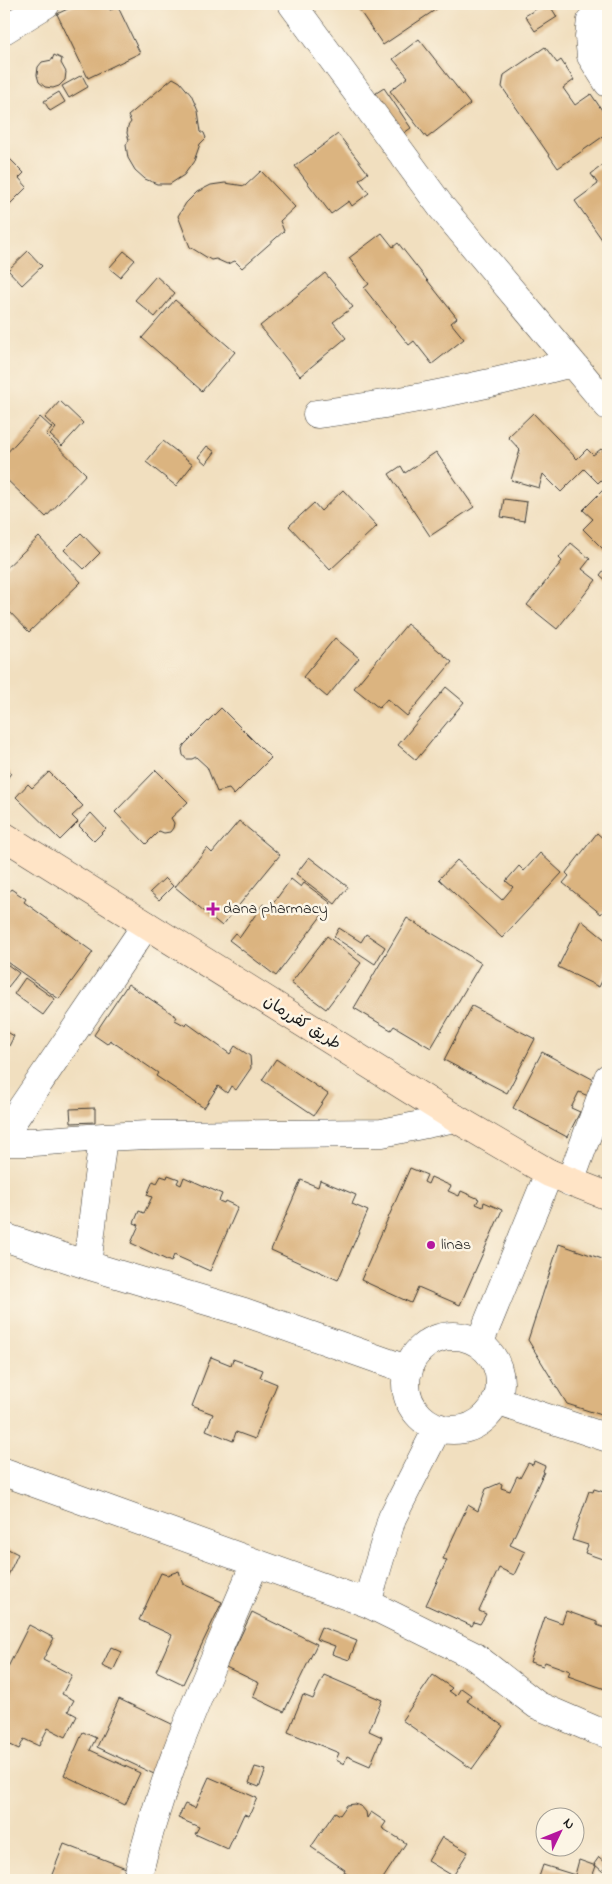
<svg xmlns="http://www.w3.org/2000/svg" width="612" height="1884" viewBox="0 0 612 1884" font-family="'Indie Flower','Playpen Sans Arabic',sans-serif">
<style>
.building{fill:#dbb480}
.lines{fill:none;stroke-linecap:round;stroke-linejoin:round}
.minor-casing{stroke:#3c3934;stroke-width:29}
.tertiary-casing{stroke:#3c3934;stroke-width:29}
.secondary-casing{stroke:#3c3934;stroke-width:29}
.minor{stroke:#fff;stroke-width:28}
.tertiary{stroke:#fff;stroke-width:28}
.secondary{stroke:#ffe4c6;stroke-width:28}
.poi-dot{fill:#b5179e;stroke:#fcf5e5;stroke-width:2}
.labels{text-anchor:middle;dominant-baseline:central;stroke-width:5;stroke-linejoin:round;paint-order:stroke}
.poi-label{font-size:16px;fill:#1c1c1c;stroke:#fcf5e5;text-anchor:start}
.street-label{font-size:16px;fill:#1c1c1c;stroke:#fcf5e5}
</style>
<rect width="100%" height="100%" fill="#fcf5e5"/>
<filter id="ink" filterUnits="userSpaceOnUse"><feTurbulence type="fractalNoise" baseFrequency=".02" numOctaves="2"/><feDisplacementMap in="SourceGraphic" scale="10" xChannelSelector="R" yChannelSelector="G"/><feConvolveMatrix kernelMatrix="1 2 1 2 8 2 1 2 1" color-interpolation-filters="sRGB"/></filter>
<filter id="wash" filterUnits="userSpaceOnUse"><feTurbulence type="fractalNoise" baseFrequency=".0096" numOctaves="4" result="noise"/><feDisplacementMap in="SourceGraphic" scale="20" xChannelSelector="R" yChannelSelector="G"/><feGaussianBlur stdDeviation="1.12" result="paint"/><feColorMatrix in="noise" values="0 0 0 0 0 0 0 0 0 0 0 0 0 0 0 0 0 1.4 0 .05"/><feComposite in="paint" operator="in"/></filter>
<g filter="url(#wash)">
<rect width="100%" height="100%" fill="#f1dfbf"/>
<g id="blocks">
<path class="building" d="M78,4h28l4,6 8,-3 22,46 -52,25 -31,-64z
M355,4h89l-61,41z
M544,4h5l8,13 -22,14 -10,-15z
M419,39l51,65 -43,34 -37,-47 18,-14 -15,-18z
M545,47l12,16 4,-3 13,20 -11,8 12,17 16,-11 17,25v14l-50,35 -56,-81 2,-12z
M54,55l8,4 -1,4 5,9 -1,8 -6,6 -6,2 -8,-1 -6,-5 -2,-7 1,-8 4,-5 10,-2z
M82,75l6,12 -19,11 -7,-12z
M173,78l7,4 11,13 7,16 3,20 3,2 2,5 -6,6 -6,17 -10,14 -14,9h-13l-12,-5 -10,-9 -7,-12 -2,-13 3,-5 -2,-7 1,-7 3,-4 -3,-6z
M384,88l27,40 -17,12 -27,-41z
M59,92l6,10 -15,9 -6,-10z
M338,134l30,39 -9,7 10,13 -17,13 -3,-5 -18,13 -36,-48z
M4,153l20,20 -5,5 8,9 -23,23z
M608,161v87l-33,-47 23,-17 -7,-10z
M261,171l34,36 -15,14 4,10 -42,37 -7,-7 -8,3 -11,-5 -5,1 -21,-13 -12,-31 8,-13 11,-11 14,-7 14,-2 20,3z
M382,233l11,14 5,-4 59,75 -6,5 13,16 -32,25 -18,-23 -5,4 -45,-57 5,-4 -20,-26z
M28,251l14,15 -20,19 -14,-15z
M124,251l11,9 -15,17 -11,-9z
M325,273l28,34 -20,15 13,16 -46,38 -40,-50z
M156,276l19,17 -20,24 -20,-17z
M175,300l60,52 -33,39 -60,-53z
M60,401l23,22 -21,23 -12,-11 6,-7 -11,-10z
M533,413l44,46 10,-10 6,6 8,-6 7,7v17l-10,10 -14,-14 -23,23 -18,-18 -4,14 -28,-8 9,-30 -12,-13z
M40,417l12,11 -6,7 40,39 -40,43 -42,-40v-21z
M163,441l30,23 -17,22 -30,-24z
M207,446l8,6 -9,12 -8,-7z
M436,452l38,55 -44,29 -41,-62 12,-8 4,7z
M608,485v59l-5,5 -20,-20 10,-10 -10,-9z
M343,490l34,36 -47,44 -41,-44 25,-23 7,8z
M504,499l23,3 -3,19 -23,-4z
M81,533l19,20 -16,16 -20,-19z
M39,537l42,45 -52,50 -23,-24 3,-3 -5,-6v-29z
M571,543l19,16 -8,10 14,11 -39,49 -30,-24 35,-44 -3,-3z
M608,565v17l-8,-7z
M407,624l45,38 -45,54 -20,-17 -8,9 -25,-20z
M335,638l24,20 -32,39 -24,-20z
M446,687l18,15 -48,58 -18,-15z
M221,708l50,50 -37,37 -5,-6 -12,3 -10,-25 -11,-10 -4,2h-6l-3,-4 -1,-6 2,-4z
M4,768l7,5 -7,10z
M156,770l32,32 -17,16 3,5 -1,5 -3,4 -6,1 -5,-2 -13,13 -31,-32z
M49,772l34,34 -11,10 6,6 -18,18 -44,-43 12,-13 4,4z
M91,813l15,16 -12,12 -15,-15z
M239,821l41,34 -58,71 -47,-39 32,-39 5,5z
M597,833l11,10v62l-7,9 -38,-31 6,-7 -3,-3z
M540,853l22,20 -60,65 -63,-59 18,-19 45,40 11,-13 -7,-6 13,-15 5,5z
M309,857l39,30 -13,17 -39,-30z
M165,878l8,8 -14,14 -9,-8z
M291,879l10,8 3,-4 27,20 -55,73 -47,-36 6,-7 5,4 23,-33 6,5z
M11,889l15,10 -2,3 69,50 -34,47 -55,-39v-62z
M407,918l74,45 -50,85 -37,-22 -3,4 -37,-22z
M581,920l27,22v27l-9,18 -41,-20z
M339,928l22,14 5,-8 19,13 -10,17 -41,-27z
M327,936l34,27 -35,46 -35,-26z
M4,962l15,11 -11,14 -4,-3z
M25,978l30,21 -12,16 -29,-21z
M128,984l49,33 -2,3 11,6 1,-3 43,31 5,-8 15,10 1,12 -15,22 -5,-4 -4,7 -9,-7 -14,22 -48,-32 2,-3 -48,-33 -3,4 -13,-9z
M472,1006l63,33 -28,54 -63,-33z
M4,1030l10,6 -10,20z
M542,1052l54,29 -8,15 -9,-4 -8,16 9,4 -13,25 -54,-29z
M276,1059l52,35 -14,21 -52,-35z
M95,1108v14l-24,1 -1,-14z
M410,1168l17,7 -3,7 4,2 3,-7 20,9 -3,5 11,5 2,-5 18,8 -3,5 7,3 1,-5 18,8 -42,95 -42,-18 -7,16 -50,-23z
M168,1175l11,4 -2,4 4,2 3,-8 38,17 -3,7 5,2 1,-2 13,6 -28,64 -36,-16 -3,7 -40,-19 8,-18 -5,-2 5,-12 5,2 8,-16 -5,-2 6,-14 4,2 4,-7 6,2z
M301,1180l17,7 2,-7 36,15 -4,9 16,7 -30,69 -67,-30z
M559,1244l49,17v156l-41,-13 -39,-64z
M211,1357l20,8 2,-6 30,11 -3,7 17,7 -22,55 -19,-7 -3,9 -27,-11 7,-16 -21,-8z
M534,1461l11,5 -2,5 1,1 -34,73 15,7 -11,23 -15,-7 -20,43 7,3 -6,10 -6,-2 -2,4 -46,-21 21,-45 -4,-1 25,-54 10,6 8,-22 14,-6 2,1 -1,4 9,3 7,-15 3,2 8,-15 5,2z
M594,1489l13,4 -1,3 2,1v64l-23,-8 3,-8 -16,-5 17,-49 4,1z
M4,1547l14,7 -14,30z
M179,1571l4,13 39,18 -39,82 -27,-13 16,-36 -33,-15 22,-47 6,2z
M566,1611l31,11v3l11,4v61l-40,-14 2,-5 -25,-9 -2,4 -13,-4 15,-45 17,6z
M252,1612l65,32 -33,68 -31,-15 6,-14 -33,-16z
M29,1625l25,13 -11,22 29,15 -10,19 12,6 -6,11 9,5 -11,21 -18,-9 -9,18 -15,-7 -5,10 -15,-7v-67z
M321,1627l36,14 -8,19 -17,-6 3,-8 -19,-7z
M111,1647l11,5 -9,19 -11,-5z
M324,1675l58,25 -13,31 13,6 -12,29 -23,-10 -3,8 -8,-4 3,-7 -51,-21 15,-37 10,4z
M433,1675l19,13 -3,3 7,5 5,-8 10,7 -4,6 36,25 -31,43 -70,-49z
M119,1699l57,27 -22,48 -57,-27z
M83,1732l13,6 -6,12 50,23 -15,32 -61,-30z
M255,1767l11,3 -7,17 -10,-4z
M209,1777l48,21 -8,18 -5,-2 -16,35 -33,-15 4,-7 -21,-9 7,-14 10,4z
M355,1804l6,2 5,6 1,6 4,-6 15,10 -4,6 24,15 -24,37h-26l-12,-8 1,-2 -34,-23 24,-35 5,3 7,-10z
M442,1837l26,15 -15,24 -25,-15z
M64,1844l62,24 -5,12h-61l-9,-3z
M599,1857l8,7 -5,7 -8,-7z
M579,1860l17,6 -5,14h-53l5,-15 32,10z"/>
</g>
</g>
<g filter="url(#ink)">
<use href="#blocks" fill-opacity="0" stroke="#3c3934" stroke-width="1"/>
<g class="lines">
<g class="minor-casing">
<path id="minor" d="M292,4l150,204 166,198
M605,4l-14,16 -2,17 2,19 17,27
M317,414c86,-11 171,-29 255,-51
M4,1134l142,-209
M4,1142h29l70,-5 45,-2 234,-2 73,-15
M570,1182l38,-104
M4,1237l83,28 157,47 165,58
M87,1265l16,-128
M406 1383a47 47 0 1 1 94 0a47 47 0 1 1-94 0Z
M479,1344l70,-171
M496,1401l112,37
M4,1472l363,131 107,53 63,49 58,25 13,4
M367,1603l25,-85 46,-91
M137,1880c25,-110 75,-213 118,-317"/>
</g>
<g class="tertiary-casing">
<path id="tertiary" d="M4,30l42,-26"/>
</g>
<g class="secondary-casing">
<path id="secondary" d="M4,836l451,282 94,55 59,23"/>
</g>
<use href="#minor" class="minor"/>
<use href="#tertiary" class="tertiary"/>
<use href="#secondary" class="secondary"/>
</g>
</g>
<g class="poi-dot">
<path d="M210.5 901.5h5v5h5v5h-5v5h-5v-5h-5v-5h5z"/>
<circle cx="431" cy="1245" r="5"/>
</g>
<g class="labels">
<g class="poi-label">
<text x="223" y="909">dana pharmacy</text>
<text x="441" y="1245">linas</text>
</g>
<g class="street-label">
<text transform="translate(302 1023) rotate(32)">طريق كفررمان</text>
</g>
</g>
<rect width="612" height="1884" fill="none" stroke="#fcf5e5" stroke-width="20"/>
<g transform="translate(560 1832) rotate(47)"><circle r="24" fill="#fcf5e5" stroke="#a29e95"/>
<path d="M0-4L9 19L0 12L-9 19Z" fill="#b5179e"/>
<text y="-8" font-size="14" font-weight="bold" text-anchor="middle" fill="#1c1c1c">N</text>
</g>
</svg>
